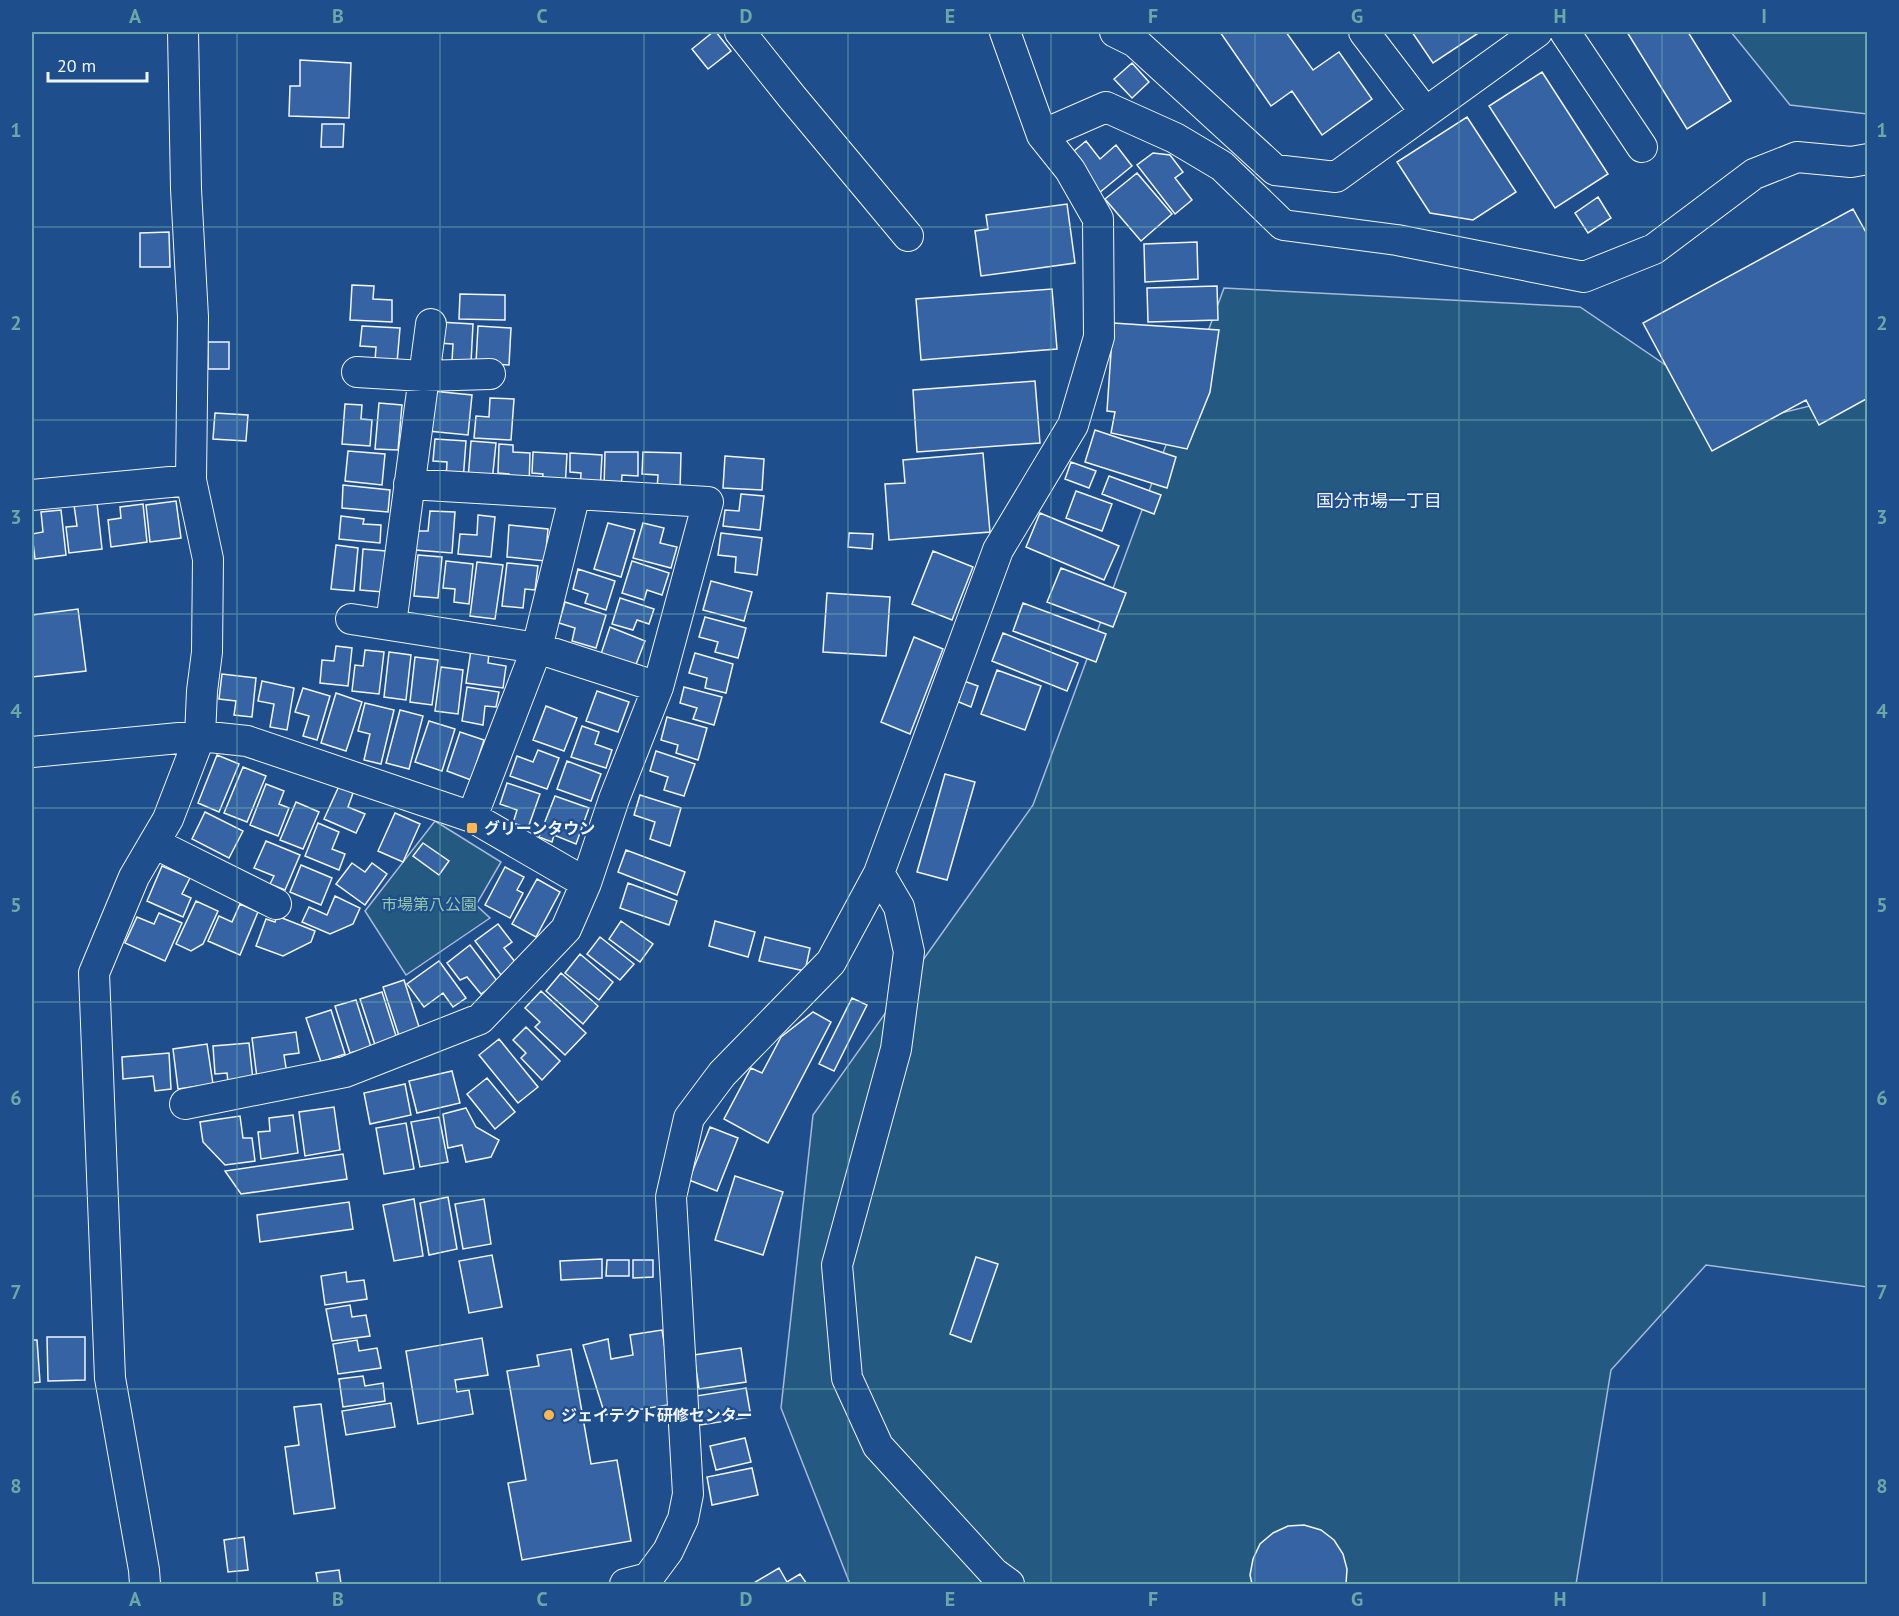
<svg xmlns="http://www.w3.org/2000/svg" width="1899" height="1616" viewBox="0 0 1899 1616" font-family="'PT Sans','Noto Sans JP',sans-serif">
<style>
.green{fill:#245a82;stroke:#a8bbd7;stroke-width:1.5}
.building{fill:#3563a3;stroke:#f2f6ff;stroke-width:1.5}
.lines{fill:none;stroke-linecap:round;stroke-linejoin:round}
.street-casing{stroke:#f2f6ff;stroke-width:32}
.street{stroke:#1f4e8c;stroke-width:30}
.grid{fill:none;stroke:#6aa9a8;stroke-width:1.5;stroke-opacity:0.55}
.poi-dot{fill:#ffb74d;stroke:#1f4e8c;stroke-width:2}
.labels{text-anchor:middle;dominant-baseline:central;stroke-width:4.5;stroke-linejoin:round;paint-order:stroke}
.poi-label{font-size:16px;font-weight:bold;fill:#f2f6ff;stroke:#1f4e8c;text-anchor:start}
.park-label{font-size:16px;fill:#97c8a6;stroke:#1f4e8c}
.neighbourhood-label{font-size:18px;fill:#f2f6ff;stroke:#1f4e8c}
.neatline{fill:none;stroke:#6aa9a8;stroke-width:2}
.grid-label{font-size:20px;text-anchor:middle;font-weight:bold;fill:#6aa9a8}
</style>
<rect width="100%" height="100%" fill="#1f4e8c"/>
<path class="green" d="M1731,32h136v82l-77,-9z
M1224,288l356,19 168,114 119,-29v895l-161,-22 -95,105 -35,214h-726l-69,-176 32,-293 220,-310z
M435,821l66,41 -25,43 14,13 -84,57 -41,-64z"/>
<path class="building" d="M713,32h3l15,19 -23,18 -16,-20z
M1220,32h66l27,38 26,-18 33,47 -50,36 -30,-44 -21,15z
M1412,32h68l-47,31z
M1627,32h61l43,69 -44,28z
M300,60l51,3 -2,55 -60,-2 1,-30h10z
M1132,63l17,19 -17,16 -18,-19z
M1542,72l66,102 -53,34 -66,-102z
M1467,117l49,75 -43,28 -43,-7 -33,-51z
M322,124h22l-1,23h-22z
M1086,141l14,18 16,-14 16,21 -33,27 -30,-38z
M1153,153l17,2 13,17 -8,6 17,22 -17,14 -38,-49z
M1137,173l35,41 -31,27 -36,-42z
M1598,197l13,21 -23,15 -13,-20z
M1067,204l8,59 -94,13 -6,-45 13,-2 -2,-14z
M1853,209l15,27v162l-49,27 -13,-25 -94,51 -69,-128z
M169,232l1,35h-30v-34z
M1197,242l1,37 -53,3 -1,-38z
M352,285l22,1 -1,13 19,1v22l-42,-2z
M1217,286l1,34 -70,2 -1,-34z
M1052,289l5,60 -136,11 -5,-61z
M460,294l45,1v25l-46,-1z
M439,322l34,2 -2,39 -19,-2 1,-17 -16,-1z
M1113,323l106,7 -9,62 -23,57 -76,-16 4,-21 -8,-1z
M362,326l38,2 -3,35 -22,-2 1,-14 -16,-1z
M478,326l33,2 -2,37 -33,-2z
M208,342h21v27h-21z
M1035,381l5,62 -123,9 -4,-62z
M432,391l40,4 -4,40 -40,-4z
M490,398l24,1 -3,41 -37,-2 2,-22 13,1z
M379,403l23,2 -4,45 -23,-1z
M345,404l17,1 -1,14 11,1 -2,26 -28,-2z
M215,413l33,2 -2,26 -33,-2z
M1095,430l81,27 -9,31 -82,-26z
M435,439l31,2 -3,40 -17,-1 1,-18 -14,-1z
M471,441l25,2 -4,39 -24,-2z
M499,444l14,1v7l17,1 -1,33 -21,-1 1,-11 -11,-1z
M348,451l37,3 -3,31 -37,-4z
M533,452l34,2 -2,35 -23,-1 1,-14 -11,-1z
M605,452h33v24l-16,-1 -1,14 -17,-1z
M643,452l38,1 -1,37h-23l1,-15 -16,-1z
M570,453l32,2 -2,37 -20,-1 1,-18 -11,-1z
M983,453l7,79 -101,8 -4,-56 20,-1 -2,-23z
M725,456l39,3 -2,31 -39,-2z
M1071,462l25,9 -7,17 -24,-9z
M1109,476l52,19 -7,19 -52,-20z
M343,485l47,5 -2,22 -46,-4z
M1076,491l36,13 -10,27 -36,-13z
M741,494l23,2 -4,34 -37,-4 2,-16 14,1z
M176,501l5,37 -31,4 -4,-37z
M97,503l5,46 -33,4 -3,-26 11,-1 -3,-21z
M143,504l4,38 -36,5 -3,-27 13,-2 -1,-11z
M61,510l5,45 -31,4 -3,-25 11,-2 -2,-20z
M430,511l25,1 -3,41 -37,-3 2,-19h11z
M1040,513l79,33 -15,34 -78,-33z
M478,515l17,2 -4,40 -33,-3 2,-20 17,1z
M341,516l23,3 -1,5 18,1 -1,18 -41,-4z
M608,523l27,7 -14,47 -27,-8z
M643,523l21,5 -4,15 17,4 -6,21 -38,-10z
M509,525l39,4 -3,32 -38,-4z
M721,533l41,5 -5,37 -22,-3 1,-15 -18,-2z
M849,533l24,1 -1,15 -24,-2z
M336,545l22,3 -4,43 -23,-2z
M363,549l23,2 -3,41 -23,-2z
M933,551l40,16 -21,53 -40,-16z
M418,555l24,2 -4,41 -24,-2z
M446,561l27,3 -4,40 -15,-2 1,-13 -12,-1z
M632,561l37,12 -7,22 -15,-5 -3,10 -22,-7z
M477,562l26,3 -8,54 -25,-3z
M507,563l31,3 -3,24 -10,-1 -2,19 -21,-2z
M1061,568l65,25 -13,34 -66,-25z
M578,569l37,12 -9,29 -21,-7 3,-9 -15,-5z
M711,581l41,11 -8,29 -41,-11z
M827,593l63,4 -4,59 -63,-4z
M620,598l34,11 -5,15 -12,-4 -4,10 -21,-6z
M565,602l41,13 -10,33 -24,-7 3,-13 -16,-5z
M1023,603l83,31 -10,28 -83,-31z
M78,609l8,62 -54,6v-62z
M705,617l41,11 -8,30 -23,-6 3,-10 -19,-5z
M610,627l35,14 -10,26 -34,-13z
M1003,633l75,30 -11,28 -75,-30z
M914,637l29,12 -33,85 -29,-12z
M336,646l16,2 -4,38 -28,-3 2,-23 12,1z
M365,650l19,2 -5,42 -27,-3 3,-26 8,1z
M471,650l18,3 -1,10 18,3 -3,22 -37,-5z
M389,652l22,3 -5,45 -22,-3z
M695,653l38,11 -7,29 -21,-5 2,-10 -18,-5z
M415,657l23,3 -6,45 -22,-3z
M441,667l22,3 -5,44 -23,-3z
M997,670l44,16 -16,44 -44,-16z
M222,674l34,4 -4,39 -18,-2 2,-14 -17,-2z
M961,680l17,6 -7,21 -17,-7z
M262,681l32,7 -7,42 -17,-3 4,-23 -16,-3z
M467,687l32,5 -3,15 -11,-1 -2,19 -21,-4z
M684,687l38,10 -8,28 -21,-6 4,-11 -17,-5z
M303,688l27,8 -13,44 -14,-4 6,-20 -14,-4z
M597,691l32,11 -11,30 -32,-11z
M336,693l26,9 -16,49 -25,-8z
M365,703l29,7 -13,54 -17,-4 6,-26 -12,-3z
M546,706l31,12 -13,33 -31,-11z
M400,710l23,6 -14,53 -23,-6z
M667,717l40,11 -9,32 -22,-7 2,-8 -17,-5z
M429,721l26,8 -13,42 -27,-9z
M582,726l17,6 -4,12 17,6 -6,18 -35,-11z
M460,732l24,8 -13,40 -24,-9z
M538,750l21,8 -12,31 -37,-13 7,-20 16,6z
M656,751l39,13 -11,32 -20,-6 4,-13 -18,-6z
M217,755l22,9 -20,48 -21,-9z
M567,761l34,13 -10,27 -34,-12z
M243,767l23,9 -19,46 -23,-9z
M945,774l30,8 -28,98 -30,-8z
M507,783l33,11 -12,34 -15,-5 4,-13 -17,-6z
M266,784l18,7 -5,13 10,4 -11,28 -28,-11z
M339,786l14,7 -5,14 17,7 -9,19 -32,-14z
M640,795l41,13 -11,38 -20,-7 5,-17 -21,-7z
M555,796l34,12 -13,36 -22,-9 -2,7 -13,-5z
M296,802l23,10 -16,37 -23,-9z
M205,812l38,19 -14,27 -37,-19z
M395,813l25,11 -17,38 -25,-11z
M318,823l21,9 -7,17 13,5 -6,16 -34,-14z
M266,841l34,14 -15,35 -15,-6 4,-8 -20,-8z
M423,843l26,18 -10,14 -26,-19z
M626,850l59,22 -8,23 -59,-23z
M352,863l13,9 7,-9 15,11 -22,31 -29,-21z
M301,865l31,13 -11,27 -31,-13z
M162,866l28,12 -8,16 9,4 -8,19 -36,-16z
M505,867l19,10 -7,13 6,3 -13,25 -25,-13z
M537,879l23,13 -24,45 -24,-13z
M628,883l49,18 -8,24 -49,-17z
M335,896l25,12 -7,16 -23,10 -28,-12 7,-15 18,8z
M196,901l22,10 -15,33 -12,7 -15,-7z
M240,904l18,8 -18,43 -32,-14 11,-25 13,6z
M159,913l23,10 -17,38 -40,-18 12,-26 17,7z
M277,916l38,15 -4,11 -28,14 -27,-10 10,-27 9,3z
M621,921l32,23 -13,18 -31,-23z
M715,921l40,11 -7,25 -39,-11z
M498,924l14,18 -8,6 12,15 -15,12 -26,-34z
M600,937l34,27 -14,16 -33,-26z
M765,937l45,11 -5,23 -46,-10z
M470,945l28,37 -17,12 -14,-17 -7,3 -13,-17z
M580,954l33,28 -14,18 -34,-27z
M439,961l27,37 -13,9 -10,-14 -19,14 -17,-23z
M561,973l37,33 -15,18 -37,-33z
M404,980l17,53 -21,6 -17,-52z
M541,991l45,42 -21,22 -30,-28 5,-5 -15,-14z
M382,992l16,50 -22,6 -16,-49z
M852,998l15,7 -33,66 -15,-7z
M356,1000l15,47 -21,6 -15,-47z
M331,1010l14,44 -24,8 -15,-44z
M813,1012l18,10 -63,121 -44,-24 27,-51 11,5 19,-36z
M526,1027l34,34 -18,19 -21,-22 5,-5 -13,-13z
M296,1032l3,21 -15,2 3,19 -30,4 -5,-40z
M499,1039l39,48 -20,16 -39,-48z
M249,1043l4,37 -25,2 -1,-9 -12,1 -2,-28z
M207,1044l6,40 -35,5 -5,-40z
M169,1053l2,36 -16,2 -2,-15 -30,3 -1,-22z
M452,1071l8,32 -43,10 -8,-32z
M487,1078l28,34 -20,17 -28,-35z
M405,1084l6,31 -41,9 -6,-31z
M334,1107l6,43 -35,6 -6,-44z
M466,1108l10,19 23,13 -8,17 -25,5 -4,-17 -14,3 -5,-34z
M293,1115l5,38 -37,6 -3,-27 12,-1 -1,-13z
M240,1116l3,22h9l3,23 -30,4 -22,-23 -3,-20z
M439,1117l9,45 -28,5 -9,-45z
M406,1123l8,46 -30,5 -8,-46z
M710,1127l28,11 -21,53 -28,-11z
M343,1154l4,25 -106,15 -16,-23z
M735,1176l48,16 -20,63 -48,-15z
M448,1197l9,52 -28,6 -9,-52z
M414,1199l9,57 -29,5 -11,-56z
M484,1199l7,45 -28,5 -8,-45z
M349,1202l4,27 -93,13 -3,-27z
M492,1255l10,52 -33,6 -10,-52z
M976,1257l22,7 -27,78 -21,-8z
M602,1259v19l-41,2 -1,-19z
M607,1260h22v16h-23z
M633,1260h20v17l-20,1z
M346,1272l1,10 17,-2 3,19 -42,6 -4,-29z
M350,1305l2,12 14,-2 4,21 -38,5 -6,-32z
M662,1330l12,74 -69,11 -22,-70 25,-6 3,20 22,-4 -3,-20z
M47,1337h38v43l-37,1z
M482,1338l6,37 -33,5 2,12 12,-2 4,24 -55,10 -12,-73z
M32,1340h5l3,42 -8,1z
M357,1340l2,11 18,-3 4,20 -43,6 -5,-30z
M741,1348l5,34 -47,7 -5,-34z
M571,1349l20,115 26,-4 14,81 -109,19 -14,-77 18,-3 -19,-109 32,-5 -2,-11z
M363,1376l2,10 18,-3 2,18 -42,6 -4,-28z
M746,1388l5,29 -50,8 -5,-29z
M391,1403l4,24 -49,8 -4,-24z
M321,1404l14,104 -41,6 -9,-67 14,-2 -5,-38z
M745,1438l6,24 -35,8 -6,-24z
M752,1468l6,27 -46,10 -5,-28z
M1304,1525l17,5 13,10 9,14 4,15 -1,15h-94l-2,-9 3,-16 7,-15 13,-11 15,-7z
M244,1537l4,33 -20,2 -4,-32z
M779,1568l8,14 13,-8 7,10h-55z
M339,1570l2,14h-23l-2,-11z"/>
<g class="lines">
<g class="street-casing">
<path id="street" d="M740,32l52,65 116,139
M1115,32l20,10 140,128 61,7 201,-145
M1364,32l61,80
M1565,32l77,115
M1042,135l64,-28 69,31 47,28 61,59 114,15 187,37 70,-28 100,-75 43,-17 54,5 17,-3
M357,372l66,4 67,-2
M32,495l159,-15
M351,619l186,29 121,39
M391,624l40,-300
M32,752l168,-16 47,5 225,76 114,66
M472,817l65,-169 38,-154
M154,843l122,61
M879,873l20,34 10,45 -13,97 -59,216 10,113 31,68 116,127 15,11
M185,1104l160,-32 135,-53 86,-90 20,-46 28,-84 44,-112 50,-185 -299,-18
M145,1584l-1,-14 -34,-192 -16,-405 40,-96 34,-58 32,-83 2,-45 5,-39 1,-93 -17,-79 2,-163 -7,-128 -3,-157
M625,1584l23,-6 20,-27 15,-32 5,-25 -17,-297 18,-79 33,-44 109,-112 48,-89 119,-323 75,-125 26,-88 -1,-118 -28,-49 -28,-35 -37,-103"/>
</g>
<use href="#street" class="street"/>
</g>
<path class="grid" d="M237,32v1552M440,32v1552M644,32v1552M848,32v1552M1051,32v1552M1255,32v1552M1459,32v1552M1662,32v1552M32,227h1836M32,420h1836M32,614h1836M32,808h1836M32,1002h1836M32,1196h1836M32,1389h1836"/>
<g class="poi-dot">
<rect x="466" y="822" width="12" height="12" rx="3"/>
<circle cx="549" cy="1415" r="6"/>
</g>
<g class="labels">
<g class="poi-label">
<text x="484" y="828">グリーンタウン</text>
<text x="561" y="1415">ジェイテクト研修センター</text>
</g>
<g class="park-label">
<text x="429" y="904">市場第八公園</text>
</g>
<g class="neighbourhood-label">
<text x="1379" y="500">国分市場一丁目</text>
</g>
</g>
<rect width="1899" height="1616" fill="none" stroke="#1f4e8c" stroke-width="66"/>
<path d="M48 72v9h99v-9" fill="none" stroke="#f2f6ff" stroke-width="3"/>
<text x="57" y="72" font-size="18" fill="#f2f6ff" stroke="#1f4e8c" stroke-width="4.5" paint-order="stroke">20 m</text>
<rect x="33" y="33" width="1833" height="1550" class="neatline"/>
<g class="grid-label">
<text x="135" y="23">A</text>
<text x="338" y="23">B</text>
<text x="542" y="23">C</text>
<text x="746" y="23">D</text>
<text x="950" y="23">E</text>
<text x="1153" y="23">F</text>
<text x="1357" y="23">G</text>
<text x="1560" y="23">H</text>
<text x="1764" y="23">I</text>
<text x="16" y="137">1</text>
<text x="1882" y="137">1</text>
<text x="16" y="330">2</text>
<text x="1882" y="330">2</text>
<text x="16" y="524">3</text>
<text x="1882" y="524">3</text>
<text x="16" y="718">4</text>
<text x="1882" y="718">4</text>
<text x="16" y="912">5</text>
<text x="1882" y="912">5</text>
<text x="16" y="1105">6</text>
<text x="1882" y="1105">6</text>
<text x="16" y="1299">7</text>
<text x="1882" y="1299">7</text>
<text x="16" y="1493">8</text>
<text x="1882" y="1493">8</text>
<text x="135" y="1606">A</text>
<text x="338" y="1606">B</text>
<text x="542" y="1606">C</text>
<text x="746" y="1606">D</text>
<text x="950" y="1606">E</text>
<text x="1153" y="1606">F</text>
<text x="1357" y="1606">G</text>
<text x="1560" y="1606">H</text>
<text x="1764" y="1606">I</text>
</g>
</svg>
